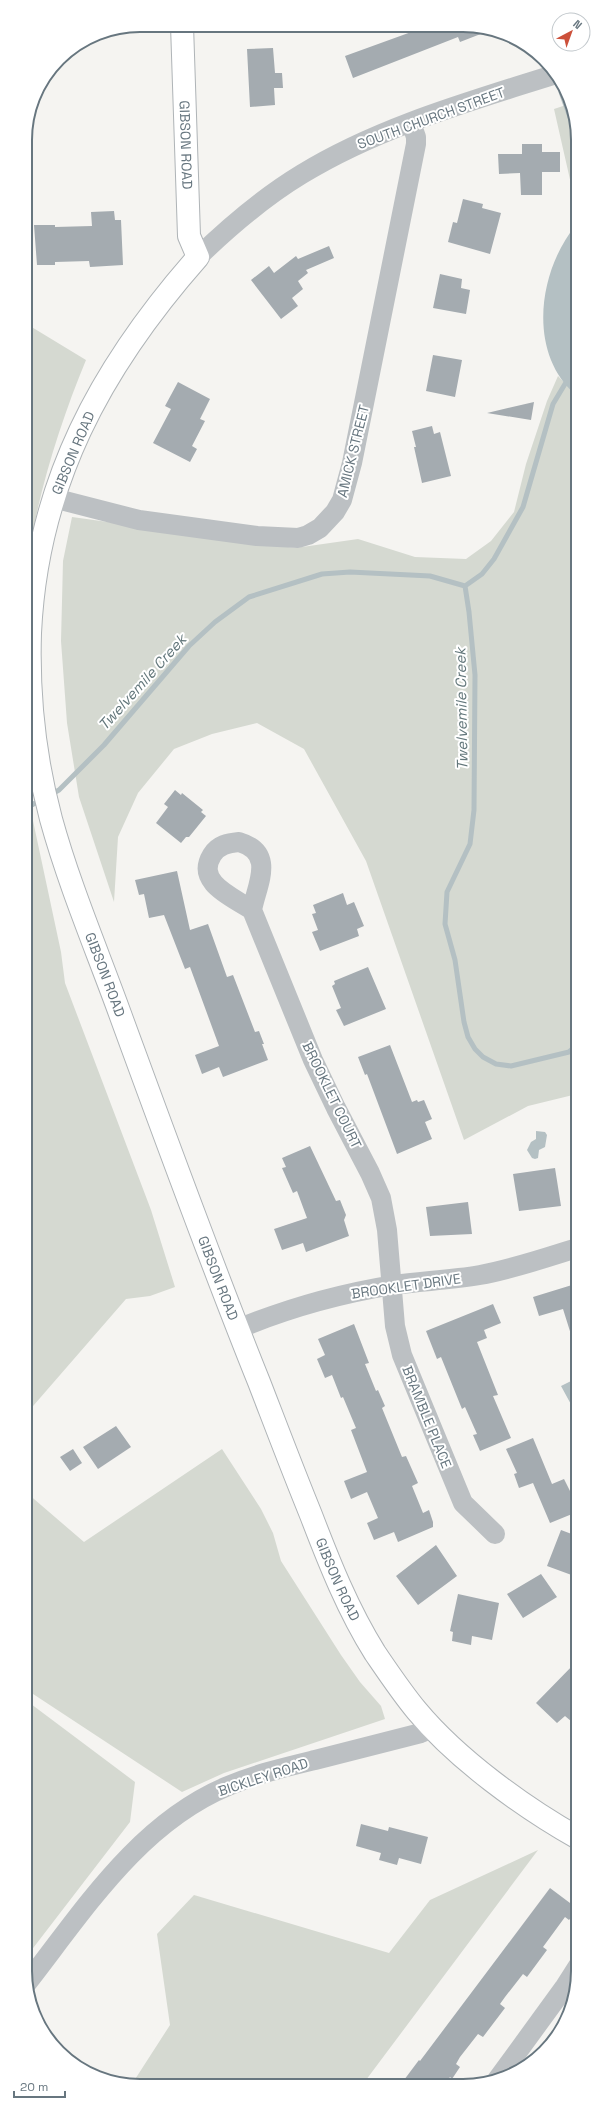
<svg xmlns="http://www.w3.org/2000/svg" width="603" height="2111" viewBox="0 0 603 2111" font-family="'Space Grotesk',sans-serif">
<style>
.green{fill:#d5d9d1}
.water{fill:#b4c0c3}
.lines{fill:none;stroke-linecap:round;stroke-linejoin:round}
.stream{stroke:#b4c0c3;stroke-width:5}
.building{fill:#a4abb0}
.secondary-casing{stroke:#afb4b7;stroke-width:24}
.street{stroke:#bcc0c3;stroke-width:20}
.secondary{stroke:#fff;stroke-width:22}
.labels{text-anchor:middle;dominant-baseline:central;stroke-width:4;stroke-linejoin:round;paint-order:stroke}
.street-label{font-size:14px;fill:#67767f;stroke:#fff}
.water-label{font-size:15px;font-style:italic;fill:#63777b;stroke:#fff}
.rim{fill:none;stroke:#67767f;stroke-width:2}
</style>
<rect width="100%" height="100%" fill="#f5f4f1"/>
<path class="green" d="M569,104l7,14v88l-22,-97z
M25,323l61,37c-28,68 -53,147 -60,220z
M558,376l18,19 1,699 -49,12 -64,34 -98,-279 -62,-112 -47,-26 -45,11 -38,15 -36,44 -20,44 -4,65 -35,-105 -12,-74 -6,-82 2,-80 9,-44 223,31 63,-9 57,18 51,2 25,-18 23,-29 12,-48 21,-63z
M26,788l35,164 4,31 86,227 24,77 -25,9 -24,3 -99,114z
M222,1449l39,60 12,24 8,28 60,94 19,27 21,24 4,13 -161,54 -42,19 -155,-102v-197l57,49z
M27,1701l108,81 -5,40 -103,134z
M538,1850l-175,234h-231l38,-59 -13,-91 37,-39 195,58 41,-53z"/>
<path class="water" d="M576,225v170c-49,-42 -38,-124 0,-170z
M536,1131l9,1 2,3 -2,12 -6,3 -1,8 -3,1 -3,-1 -5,-8 4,-8 5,-3z
M573,1380l4,7v18l-4,3 -12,-22z"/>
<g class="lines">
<path class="stream" d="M561,92l15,42
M465,586l4,26 6,63 -1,135 -4,34 -23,48 -2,32 10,36 9,62 4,15 7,12 8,8 13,7 15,2 58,-14 8,-7
M465,586l17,-12 12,-15 29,-52 30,-103 12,-20
M50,795l9,-5 45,-45 85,-99 26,-24 34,-25 73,-23 28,-2 80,4 35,10
M26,808l15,-8"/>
</g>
<path class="building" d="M425,27h61l5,3 -31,12 -2,-5 -105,41 -8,-22z
M273,48l2,25h7l1,15h-9l1,17 -25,2 -3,-58z
M522,144h20v8h18v20h-18v23h-21l-1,-22 -21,1 -1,-20h24z
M463,199l20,5 -1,4 19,5 -11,41 -42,-12 5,-20 4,1z
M114,211l1,9h6l2,45 -33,2 -1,-6 -34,1v3h-18l-3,-40h21v2l37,-1 -1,-14z
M329,246l5,12 -28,12 2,3 -10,8 5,8 -11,9 6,8 -17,13 -30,-39 18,-14 5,7 22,-17 2,3z
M440,274l22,5 -1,9 9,2 -4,24 -33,-6z
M433,355l29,5 -7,37 -29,-6z
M178,382l32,17 -10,20 5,2 -13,25 5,3 -7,13 -37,-19 18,-34 -6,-3z
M534,402l-3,18 -44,-7z
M432,426l2,8 6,-2 11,44 -29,7 -8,-36h2l-4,-16z
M175,790l6,5 1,-2 21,17 -2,2 5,4 -17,21h-3l-5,6 -25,-20 12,-16 -4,-3z
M177,871l13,59 18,-6 19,53 6,-2 22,57 4,-1 5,13h-2l6,16 -45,17 -4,-10 -17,7 -7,-19 24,-9 -29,-79 -5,2 -21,-54 -15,3 -5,-24 -5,1 -4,-15z
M343,893l4,12 7,-3 10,24 -7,3 2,7 -39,15 -8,-19 6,-2 -6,-16 4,-1 -3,-8z
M368,967l18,42 -42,17 -8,-16 5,-2 -9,-22 3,-2 -1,-3z
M390,1045l22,57 5,-2 1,2 6,-2 8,19 -7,3 7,17 -35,15 -30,-80 -2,1 -7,-18z
M310,1146l26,55 4,-1 6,15 -2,5 5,16 -43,16 -3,-9 -21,7 -8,-21 33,-11 -10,-27 -4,2 -11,-25 4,-1 -4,-9z
M555,1168l6,38 -42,5 -6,-37z
M468,1202l4,32 -42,2 -4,-29z
M572,1285l1,2 4,-1v57l-3,1 -11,-35 -24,7 -6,-19z
M493,1304l8,19 -17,7 3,8 -10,4 21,53 -5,1 18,42 -31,13 -7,-16 4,-1 -12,-27 -3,2 -21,-52 -4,2 -11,-28z
M354,1324l15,39 -4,1 11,27 2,-1 7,16 -3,2 20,49 4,-1 12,27 -6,3 11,27 6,-3 4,12v5l-35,15 -4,-10 -20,8 -7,-17 11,-5 -11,-26 -16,7 -7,-18 23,-9 -16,-42 5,-2 -13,-31 -2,1 -9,-23 -7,3 -8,-19 8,-4 -7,-16z
M116,1426l15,21 -33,22 -15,-22z
M533,1438l19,46 12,-5 13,26v7l-27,11 -17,-40 -14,5 -5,-14 3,-1 -11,-24z
M73,1449l9,14 -12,8 -10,-14z
M561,1530l16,6v41l-30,-11z
M436,1545l21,31 -39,29 -22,-29z
M541,1574l16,23 -34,21 -16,-24z
M458,1594l41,9 -7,37 -20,-4 -1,9 -19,-4 1,-9 -3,-1z
M577,1661v41l1,25 -13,-11 -8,7 -21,-20z
M361,1824l27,7 1,-4 39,10 -7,27 -22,-6 -2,7 -18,-5 2,-7 -25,-7z
M550,1888l28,21 -9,11 -4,-3 -22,30 4,3 -20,27 -4,-3 -18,23 -5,7 5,4 -22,29 -5,-3 -18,23 -4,7 4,3 -8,12 -2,-2 -5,7h-44l18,-24 1,1z"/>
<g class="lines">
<g class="secondary-casing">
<g id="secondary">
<path id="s1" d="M182,25l7,211 9,21c-97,110 -161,227 -168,376 -2,63 5,126 21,186 19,69 48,136 72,203 44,120 88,241 136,360 17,44 34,89 52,133 18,47 37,95 64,138 13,19 27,40 42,58 40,48 106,96 161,127"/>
</g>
</g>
<path class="street" d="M198,257c32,-31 66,-60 104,-83 77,-47 166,-72 251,-99
M53,498l86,22 118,16 41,2 10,-3 12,-7 15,-16 7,-12 10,-37 64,-319v-7l-5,-14
M239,842c37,11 18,42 13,68 -19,-13 -57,-27 -40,-55 6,-10 16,-12 27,-13z
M252,910l61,150 23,48 34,65 11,25 6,32 8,96 7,29 61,148 32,31
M238,1329c50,-21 101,-35 155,-44 29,-4 58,-5 87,-10 33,-6 65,-17 97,-27
M27,1983c57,-73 112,-160 201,-197 28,-12 58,-19 87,-26 36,-9 71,-18 106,-27l11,-5
M497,2080l67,-92 14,-22"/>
<use href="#secondary" class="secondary"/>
</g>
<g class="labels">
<g class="street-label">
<text transform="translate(431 118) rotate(-20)">SOUTH CHURCH STREET</text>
<text stroke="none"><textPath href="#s1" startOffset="120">GIBSON ROAD</textPath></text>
<text transform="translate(353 451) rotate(-76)">AMICK STREET</text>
<text transform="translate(73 453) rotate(-67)">GIBSON ROAD</text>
<text stroke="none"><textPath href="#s1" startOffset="1007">GIBSON ROAD</textPath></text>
<text transform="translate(332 1095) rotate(64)">BROOKLET COURT</text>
<text stroke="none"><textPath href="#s1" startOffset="1331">GIBSON ROAD</textPath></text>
<text transform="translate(406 1286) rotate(-8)">BROOKLET DRIVE</text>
<text transform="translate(427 1417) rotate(68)">BRAMBLE PLACE</text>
<text stroke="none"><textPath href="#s1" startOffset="1655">GIBSON ROAD</textPath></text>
<text transform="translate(263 1777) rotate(-18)">BICKLEY ROAD</text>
</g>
<g class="water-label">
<text transform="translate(142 682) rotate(-48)">Twelvemile Creek</text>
<text transform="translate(461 709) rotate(-91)">Twelvemile Creek</text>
</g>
</g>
<path d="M0 0H603V2111H0ZM140 32H463A108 108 0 0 1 571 140V1971A108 108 0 0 1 463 2079H140A108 108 0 0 1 32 1971V140A108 108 0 0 1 140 32Z" fill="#fff" fill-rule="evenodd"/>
<path class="rim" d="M140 32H463A108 108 0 0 1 571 140V1971A108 108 0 0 1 463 2079H140A108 108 0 0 1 32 1971V140A108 108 0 0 1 140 32Z"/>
<g transform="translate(571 32) rotate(41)"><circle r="19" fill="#ffffff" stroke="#c2c8cc"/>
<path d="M0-3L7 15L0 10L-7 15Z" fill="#cc503a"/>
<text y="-6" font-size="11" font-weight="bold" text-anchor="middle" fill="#67767f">N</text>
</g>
<path d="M14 2091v6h51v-6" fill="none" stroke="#67767f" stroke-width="2"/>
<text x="20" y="2091" font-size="12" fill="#67767f" stroke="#ffffff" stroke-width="3" paint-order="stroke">20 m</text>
</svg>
